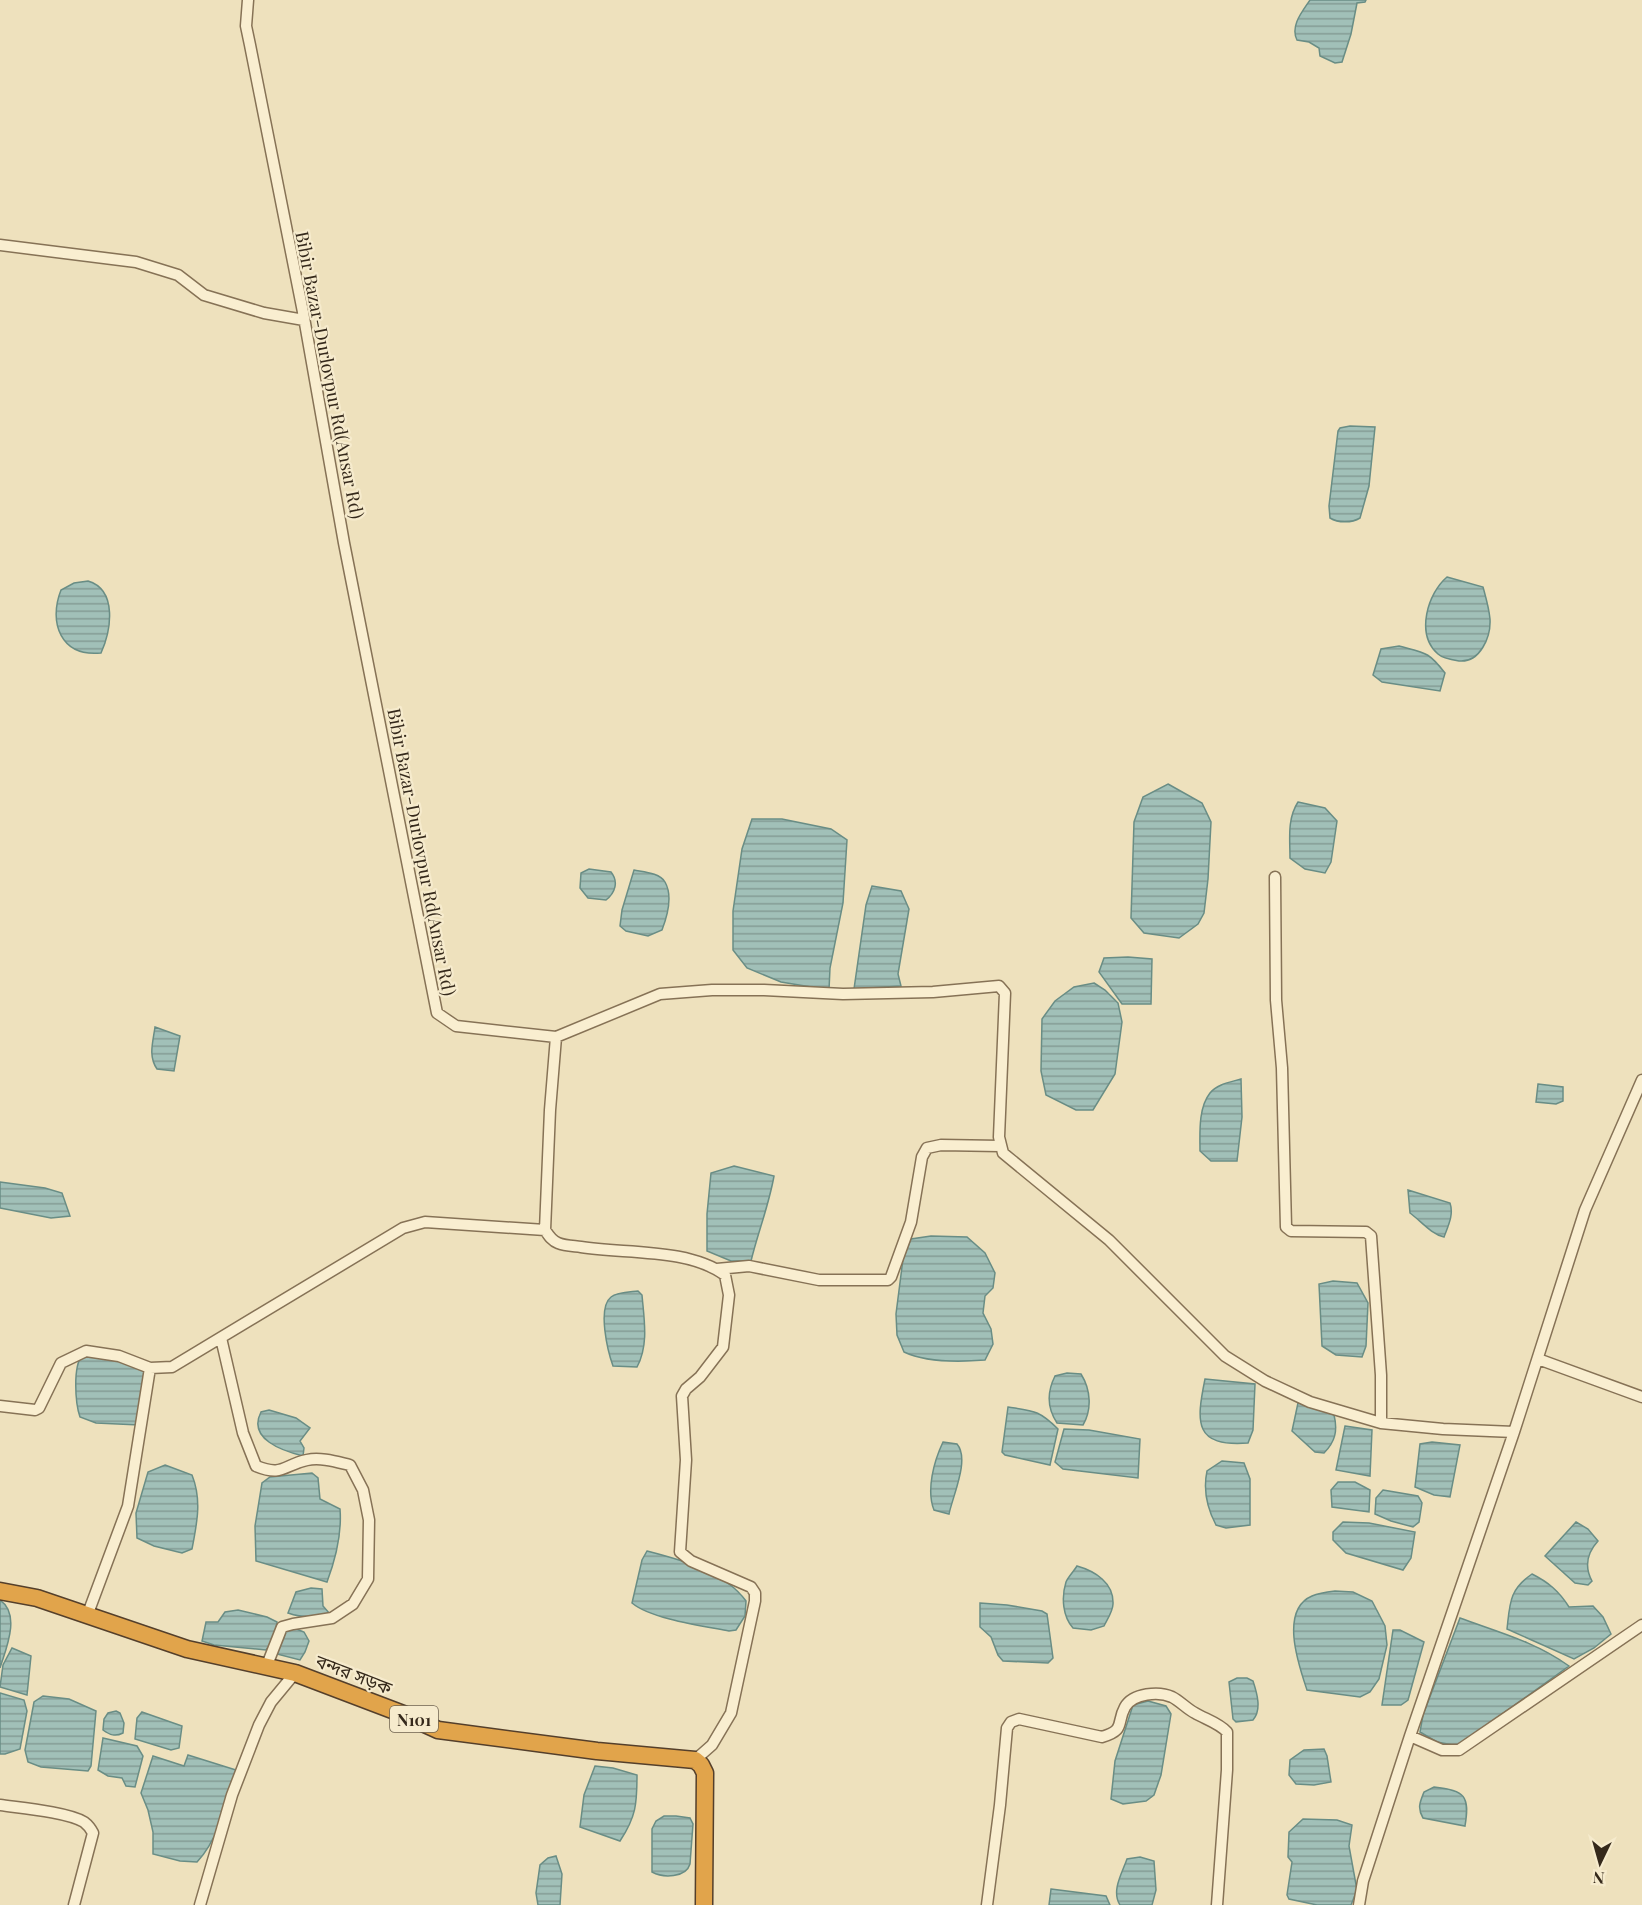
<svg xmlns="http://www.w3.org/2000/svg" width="1642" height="1905" viewBox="0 0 1642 1905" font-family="'Playfair Display','Noto Sans Bengali',serif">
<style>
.water{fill:url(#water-rules);stroke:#698d85;stroke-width:1.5}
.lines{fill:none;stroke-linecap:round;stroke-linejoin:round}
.minor-casing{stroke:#867256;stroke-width:13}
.highway-casing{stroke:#543f2b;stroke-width:19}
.minor{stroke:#f9eed0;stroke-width:10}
.highway{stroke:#e1a44b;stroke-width:16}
.labels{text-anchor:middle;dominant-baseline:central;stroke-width:4.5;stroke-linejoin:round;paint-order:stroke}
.shield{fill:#f6ebcd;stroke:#6f6350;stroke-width:1.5}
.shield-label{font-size:16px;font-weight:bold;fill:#35291b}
.street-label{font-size:18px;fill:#35291b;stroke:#f6ebcd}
</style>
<defs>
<pattern id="water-rules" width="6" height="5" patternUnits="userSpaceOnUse" patternTransform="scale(1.5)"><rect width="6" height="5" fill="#a1c0b8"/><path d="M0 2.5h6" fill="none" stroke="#849c95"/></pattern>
</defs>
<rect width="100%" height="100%" fill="#eee1bd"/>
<path class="water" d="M1310,0h56l-1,2 -8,1 -6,31 -9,28 -7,1 -15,-7 -1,-8 -10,-6 -12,-2c-7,-14 5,-28 13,-40z
M1350,426l25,1 -6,59 -9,32c-8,5 -22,5 -30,0l-1,-12 9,-75 2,-3z
M1447,577l36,10c3,11 6,21 7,32 1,18 -10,44 -31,42 -6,-1 -17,-3 -21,-7 -23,-20 -10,-61 9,-77z
M88,581c30,9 23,50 13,72 -40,4 -53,-30 -40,-63l13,-7z
M1399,646c26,7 29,5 46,27l-5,18 -58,-9 -9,-7 8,-26z
M1168,784l34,19 9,19 -3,57 -4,34 -6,11 -19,14 -35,-5 -13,-15 3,-96 9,-25z
M1298,802l27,6 12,13 -6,41 -6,11 -20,-4 -15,-11c0,-19 -3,-39 8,-56z
M752,819h30l49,10 16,11 -4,63 -13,65 -1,22 -48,-8 -34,-14 -14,-18v-39l9,-62z
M589,869l22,3c8,10 4,21 -5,28l-18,-2 -8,-10 1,-15z
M634,870c10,2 26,3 31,12 8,14 2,35 -3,48l-14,6 -22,-5 -6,-5 2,-16z
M872,886l29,5 8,18 -11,65 3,12 -47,3 12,-84z
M1128,957l24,2 -1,45h-29l-23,-32 5,-14z
M1094,983l11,7 13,13 4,19 -7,52 -22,36h-17l-30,-15 -5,-24 1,-52 13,-18 19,-14z
M155,1027l25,9 -6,35 -17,-2c-9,-13 -4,-27 -2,-42z
M1241,1079l1,38 -5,44h-26l-11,-10c0,-17 -2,-43 10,-58 7,-9 21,-11 31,-14z
M1538,1084l25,3v14l-7,3 -20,-2z
M734,1166l40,10c-5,29 -16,56 -23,85h-20l-24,-10v-37l4,-41z
M0,1182l45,6 17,5 8,23 -19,2 -51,-10z
M1408,1190l42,13c4,12 -2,23 -6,34 -13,-3 -23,-16 -34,-24z
M931,1236l36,1 18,16 10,20 -2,15 -8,8 -2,17 8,16 2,15 -8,16c-25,2 -58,3 -81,-8l-7,-17 -1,-21 7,-55 8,-20z
M1333,1281l24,2 11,20 -2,43 -4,11 -26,-2 -14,-9 -3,-62z
M638,1291l4,4c2,24 7,50 -5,72l-24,-1c-5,-14 -16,-58 -2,-69 6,-5 19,-5 27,-6z
M82,1355h25l39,16 -7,54 -43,-2 -16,-6c-5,-15 -7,-50 2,-62z
M1067,1373l14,1c10,16 11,36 2,51l-26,-2c-10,-15 -10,-31 -2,-47z
M1205,1379l50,5 -2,46 -5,13c-54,4 -52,-20 -43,-64z
M1298,1403l24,5 12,7c4,16 1,27 -10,38l-9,-1 -23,-21z
M1008,1407c26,4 31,3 50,22l-8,36 -45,-10 -3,-3z
M269,1410l27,8 14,10 -10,13 4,7 -1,8c-20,-5 -56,-17 -42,-44z
M1345,1426l27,4 -2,46 -34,-6z
M1064,1429l25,1 51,9 -2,39 -75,-9 -8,-7z
M943,1442l14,2c13,15 -4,51 -8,70l-15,-4c-8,-20 0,-49 9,-68z
M1432,1442l28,3 -10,52 -16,-2 -19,-8 5,-43z
M1222,1461l22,2 6,16v46l-24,3 -10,-3c-9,-17 -13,-35 -9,-54z
M165,1465l27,10c10,25 5,48 0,74l-10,4 -28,-7 -17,-8 -1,-25 12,-41z
M312,1473l6,5 2,21 20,10c2,25 -4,49 -13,73l-71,-21 -1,-35 7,-43 8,-6z
M1338,1482h17l15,8 -1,22 -37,-5 -1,-17z
M1383,1490l35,6 4,7 -3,19 -6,5 -22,-6 -16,-7 1,-16z
M1343,1522l26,1 46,9 -4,26 -8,12 -57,-17 -13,-13v-8z
M1576,1522l12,7 10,12c-11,12 -14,25 -6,40l-4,4 -13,-2 -30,-27z
M647,1551c35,9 77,20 99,50l-1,15 -9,14 -7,1c-26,-5 -78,-12 -97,-28l10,-43z
M1077,1566c18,5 37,17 36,38 0,7 -6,16 -9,22l-13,4 -18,-2c-10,-11 -12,-30 -7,-46 2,-5 8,-11 11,-16z
M1532,1574c16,8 27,17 37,33l24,-1 10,11 8,17 -17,14 -20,11 -67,-30c3,-26 2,-39 25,-55z
M311,1588l11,1 1,17 7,8c-14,4 -28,4 -42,-1l8,-21z
M1335,1591l18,1 19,9 13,25 2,19 -8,34 -9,13 -10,5 -53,-7c-8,-24 -28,-80 5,-94 7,-3 15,-4 23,-5z
M0,1600c21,14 6,49 0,68z
M980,1603l27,2 35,6 5,3 6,44 -5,5 -45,-2 -5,-6 -7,-18 -11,-10z
M238,1610l29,7 10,5 -3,18 -8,10 -52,-5 -12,-4 4,-19h12l7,-10z
M1460,1618c38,14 76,24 109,48l-111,80 -21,-4 -17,-10 3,-17z
M294,1628l10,4 5,9 -4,11 -5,8 -23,-6 9,-23z
M1393,1630h7l24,12 -16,58 -7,5h-19z
M12,1648l19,8 -4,39 -27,-8 3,-22z
M1237,1678h10l6,3c4,12 9,29 0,39l-17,2 -3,-3 -4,-37z
M0,1693l24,7 3,11 -7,38 -15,5h-5z
M43,1696l26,3 27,12 -5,55 -3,5 -47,-4 -13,-5 -3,-12 9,-48z
M1148,1701l18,5 5,8 -10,61 -7,20 -8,6 -23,3 -12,-5 4,-38 18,-56z
M116,1711l4,2 4,10 -1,10c-8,4 -13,2 -20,-3l1,-11 4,-6z
M142,1712l40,14 -3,22 -8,2 -36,-11 2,-21z
M103,1738l34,8 6,10 -8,31 -9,-1 -4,-8 -14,-2 -10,-6z
M1324,1749l3,7 4,26 -17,3 -18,-1 -7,-9 1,-15 14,-10z
M188,1755l48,15c-9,31 -17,69 -39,92l-17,-1 -27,-7v-22l-5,-22 -7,-17 12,-37 31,10z
M595,1766l18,2 24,7c0,29 -1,42 -17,66l-40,-14 4,-32z
M1434,1787c31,3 36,9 31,39l-42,-8c-6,-10 -3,-16 1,-26z
M664,1816h12l14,2 3,6 -3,40c-4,14 -27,14 -38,8v-43l4,-8z
M1303,1819l34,1 15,5 -3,21 8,44 -6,15h-34l-28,-6 -2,-4 5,-33 -4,-5 1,-25z
M556,1856l6,18 -2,31h-22l-2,-12 4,-28 8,-7z
M1140,1857l14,4 2,29 -4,15h-32c-9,-14 2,-32 7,-46z
M1051,1889l55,7 4,9h-61z"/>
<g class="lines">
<g class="minor-casing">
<path id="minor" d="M248,0l-2,26 4,19 53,267 41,231 93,470 19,13 100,11 -6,73 -5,120c4,6 7,11 13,13 7,3 16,3 23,4 44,7 107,1 144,28l4,20 -6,52 -23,30 -14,12 -4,7 4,64 -6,92 11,9 60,26 4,6v8l-24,112 -19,32 -17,15
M0,245l136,17 42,13 26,20 60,18 40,7
M1275,877l1,123 6,68 4,159 5,4 75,1 5,4 10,139v48
M556,1037l104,-43 52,-4h52l79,4 90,-2 66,-6 6,7 -6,144 4,16 106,87 116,116 40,25 45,21 71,21 62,6 71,3
M717,1269l32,-3 70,14h69l3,-3 20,-55 11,-65 5,-9 14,-3 59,1
M221,1338l22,95 13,33c27,11 27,-1 51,-6 14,-3 30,2 43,5l13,25 6,30 -1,59 -15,25 -21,14 -39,6 -11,3 -15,38
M1538,1359l104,38
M0,1406l35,4 4,-2 22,-45 25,-12 33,5 31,12
M87,1616l41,-110 22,-138 22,-1 231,-139 22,-6 120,8
M1410,1736l32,14h17l183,-125
M0,1805c21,3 67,7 84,17 4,3 7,7 9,11l-19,72
M200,1905l32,-110 27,-70 12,-23 24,-29
M987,1905l13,-100 7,-77 4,-6 8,-3 83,18c24,-7 14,-14 23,-30 8,-14 34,-16 47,-10 8,4 15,12 23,16 10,6 24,10 32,19v38l-10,135
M1359,1905l4,-24 47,-145 104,-304 71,-222 57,-130"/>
</g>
<g class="highway-casing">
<path id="highway" d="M0,1591l37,7 150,51 108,24 108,41 35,16 159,21 98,9 6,5 4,8 -1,132"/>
</g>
<use href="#minor" class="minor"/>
<use href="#highway" class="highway"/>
</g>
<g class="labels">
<rect class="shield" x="390" y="1706" width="48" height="26" rx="4.5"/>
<g class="shield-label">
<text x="414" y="1719">N101</text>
</g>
<g class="street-label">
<text transform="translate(330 375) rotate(79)">Bibir Bazar-Durlovpur Rd(Ansar Rd)</text>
<text transform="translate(422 852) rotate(79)">Bibir Bazar-Durlovpur Rd(Ansar Rd)</text>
<text transform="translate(354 1674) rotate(21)">বন্দর সড়ক</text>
</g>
</g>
<g transform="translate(1600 1863) rotate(185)" stroke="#f6ebcd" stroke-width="4.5" paint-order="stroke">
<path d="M0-4.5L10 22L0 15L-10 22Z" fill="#35291b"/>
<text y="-9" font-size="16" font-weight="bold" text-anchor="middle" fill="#35291b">N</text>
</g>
</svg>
